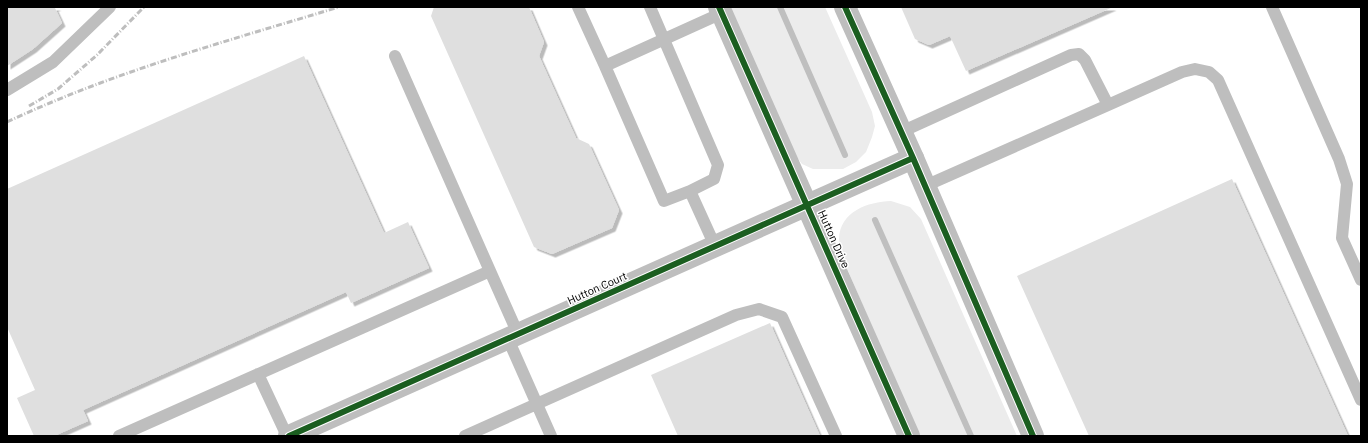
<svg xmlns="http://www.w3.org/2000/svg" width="1368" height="443" viewBox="0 0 1368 443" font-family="'IBM Plex Sans',sans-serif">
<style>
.green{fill:#ececec}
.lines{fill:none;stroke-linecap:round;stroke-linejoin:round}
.stream{stroke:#bfbfbf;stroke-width:6}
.building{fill:#dfdfdf;filter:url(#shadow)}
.service{stroke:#bebebe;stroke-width:12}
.minor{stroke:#bebebe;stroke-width:22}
.tertiary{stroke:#bebebe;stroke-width:22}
.rail{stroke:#bebebe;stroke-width:3;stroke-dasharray:6 2 1 2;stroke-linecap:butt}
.cycleway-casing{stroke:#fff;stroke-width:8}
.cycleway{stroke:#1b5e20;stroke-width:6}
.labels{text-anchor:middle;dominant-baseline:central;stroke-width:3;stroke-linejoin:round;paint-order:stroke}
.street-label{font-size:11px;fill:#000;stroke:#fff}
</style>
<defs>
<filter id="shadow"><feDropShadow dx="3.5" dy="3.5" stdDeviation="0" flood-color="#0004"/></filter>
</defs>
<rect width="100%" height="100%" fill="#fff"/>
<path class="green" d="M728,7h97l47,105 3,14 -3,11 -6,15 -10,10 -13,7h-30l-11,-5 -9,-12z
M891,201l19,6 11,12 96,217h-98l-73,-170c-2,-8 -7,-19 -7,-27 1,-28 29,-37 52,-38z"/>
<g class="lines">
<path class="stream" d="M780,7l65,148
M875,220l96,216"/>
</g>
<path class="building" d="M7,7h51l-3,1 7,15 -29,26 -26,17z
M434,7h95l15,35 -5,14 37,82 13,6 30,66 -7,18 -60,26 -18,-7 -103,-231z
M901,7h212l-147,64 -16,-35 -21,9 -14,-6z
M304,56l80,177 24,-11 21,46 -78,35 -5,-11 -263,118 5,11 -34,15h-20l-17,-38 18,-8 -28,-63v-138z
M1232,179l116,257h-259l-72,-160z
M770,323l50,113h-142l-27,-61z"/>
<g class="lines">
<path class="service" d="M578,7l27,59
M650,7l68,158 -4,14 -24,12
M1272,7l67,152 8,25 -5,54 19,42
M395,56l95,215
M7,90l46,-28 57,-55
M1108,105l74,-33 13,-3 14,3 9,8 143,320
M901,132l170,-77 8,-1 6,6 23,45 -183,81
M715,246l-25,-55 -26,10 -59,-135 117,-53
M508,339l43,97
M258,374l29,62
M119,436l371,-165 28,63
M465,436l271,-121 23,-6 23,8 54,119"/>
<path class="minor" d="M289,436l624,-278"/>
<path class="tertiary" d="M719,7l190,429
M845,7l68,151 120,278"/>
<path class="rail" d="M29,106l29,-17 39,-34 47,-48
M7,122c106,-50 220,-81 332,-115"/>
<g class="cycleway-casing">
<path id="cycleway" d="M719,7l190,429
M845,7l68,151 120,278
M289,436l624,-278"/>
</g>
<use href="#cycleway" class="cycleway"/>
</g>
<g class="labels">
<g class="street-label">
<text transform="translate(834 239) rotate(66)">Hutton Drive</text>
<text transform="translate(597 288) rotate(-24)">Hutton Court</text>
</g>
</g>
<rect width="1368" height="443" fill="none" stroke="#000000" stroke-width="16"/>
</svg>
